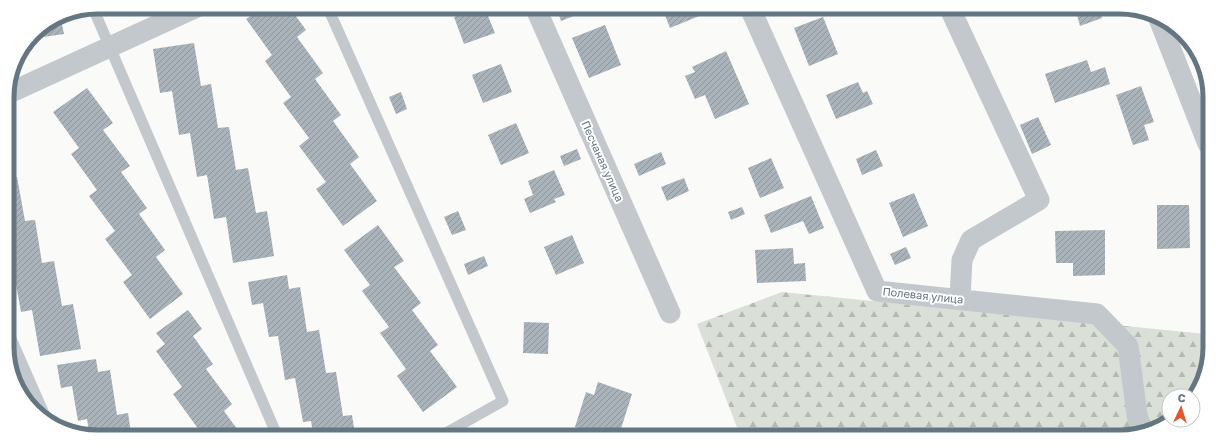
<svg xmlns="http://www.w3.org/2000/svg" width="1217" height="444" viewBox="0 0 1217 444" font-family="'Golos Text',sans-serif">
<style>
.forest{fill:url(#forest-firs)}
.building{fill:url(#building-hatch)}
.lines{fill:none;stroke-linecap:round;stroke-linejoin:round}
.lane{stroke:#c3c8cc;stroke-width:11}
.street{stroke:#c3c8cc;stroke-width:21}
.labels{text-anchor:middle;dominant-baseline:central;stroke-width:4;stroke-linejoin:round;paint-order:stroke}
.street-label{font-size:11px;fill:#657683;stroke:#fff}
.rim{fill:none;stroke:#657683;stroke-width:5}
</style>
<defs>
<pattern id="forest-firs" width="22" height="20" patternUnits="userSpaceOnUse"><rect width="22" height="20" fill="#dadfd7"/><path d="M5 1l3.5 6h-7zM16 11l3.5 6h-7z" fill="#b4b9b4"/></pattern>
<pattern id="building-hatch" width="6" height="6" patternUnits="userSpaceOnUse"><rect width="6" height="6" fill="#aab3b9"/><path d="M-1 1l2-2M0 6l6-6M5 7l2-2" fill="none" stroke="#8e969c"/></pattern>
</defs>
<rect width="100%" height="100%" fill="#fafaf8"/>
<path class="forest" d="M782,292l424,42 -1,42 -14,20h-22l1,24 -45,17 -385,-2 -43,-111z"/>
<path class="building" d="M262,8h28l16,22 -9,7 26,36 -8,6 26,36 -8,6 26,36 -9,7 27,37 -34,25 -27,-37 10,-7 -27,-36 10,-8 -26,-35 8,-6 -26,-36 7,-6 -26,-36z
M476,9h9l10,24 -31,11 -10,-27z
M557,9h34l-30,12z
M663,10h39l2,4 -34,14z
M1076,11h24l2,7 -22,8z
M60,15l4,19 -34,5 8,-9z
M823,17l15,37 -29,12 -15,-38z
M605,25l16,40 -32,13 -17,-40z
M194,43l7,43 10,-2 7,44 11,-1 7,43 12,-2 8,45 11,-2 7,45 -41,7 -7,-46 -12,2 -7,-44 -10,2 -7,-44 -11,2 -7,-44 -12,2 -7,-44z
M726,51l23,53 -34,15 -10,-24 -10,4 -10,-23 10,-4 -3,-5z
M1087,60l4,12 14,-5 5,17 -55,19 -10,-29z
M501,64l11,28 -29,11 -11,-28z
M858,82l5,11 4,-2 6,13 -37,15 -10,-24z
M1141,86l13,36 -10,3 5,15 -16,5 -17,-50z
M87,88l26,35 -10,7 27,36 -9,6 26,36 -8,6 26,36 -9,7 27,37 -33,25 -27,-37 9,-7 -27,-36 10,-8 -26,-35 8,-6 -26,-36 8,-6 -26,-36z
M401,92l6,17 -11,5 -7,-17z
M1038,117l13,28 -19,9 -12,-29z
M516,123l13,30 -28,12 -13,-30z
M577,149l4,10 -17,7 -4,-10z
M876,150l7,16 -21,9 -6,-16z
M661,152l5,12 -27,12 -5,-12z
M771,158l13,30 -24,10 -12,-30z
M554,170l11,25 -11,4 2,3 -26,11 -6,-14 9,-4 -5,-14z
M17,177l8,44 10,-1 7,43 12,-2 8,45 11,-2 8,45 -41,7 -8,-46 -11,2 -8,-44 -5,1v-90z
M684,178l5,13 -22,10 -6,-14z
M914,193l14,33 -25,11 -14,-34z
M811,196l13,32 -15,6 -6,-13 -32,12 -7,-18z
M1157,205h32l1,43 -33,1z
M742,207l3,7 -14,6 -3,-8z
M458,211l8,19 -14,5 -8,-18z
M378,225l26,36 -10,6 27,36 -9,7 26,35 -8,6 27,36 -34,25 -26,-36 9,-7 -26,-36 9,-6 -27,-36 8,-6 -26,-35z
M1105,230v45l-32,1v-13h-17l-1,-32z
M572,235l12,28 -28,12 -12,-28z
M906,247l5,11 -16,7 -5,-11z
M793,248l1,16 11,-1 1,18 -49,2 -2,-33z
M484,256l4,10 -20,9 -4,-11z
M287,275l2,14 11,-2 7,45 12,-2 7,43 10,-1 7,44 9,-1 3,19 -42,-1 -2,-12 -8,1 -8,-44 -10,2 -7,-44 -9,1 -6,-34 -11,2 -4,-23z
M188,310l14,19 -9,7 20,28 -7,5 26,35 -8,7 16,22h-45l4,-3 -26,-36 9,-7 -26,-36 9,-7 -9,-11z
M524,322l25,1 -1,31 -25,-1z
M96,359l2,13 12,-2 7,45 11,-2 3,20 -42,-1 -2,-13 -9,2 -6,-35 -11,2 -4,-23z
M598,382l34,12 -13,41h-20l-24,-8 11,-35 8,3z"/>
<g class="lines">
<path class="lane" d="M93,8l183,425
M328,8l175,393 -59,33
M9,334l36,82"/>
<path class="street" d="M536,9l134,304
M751,10l126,281 220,23 31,32 9,69 5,16
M951,11l88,189 -68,40 -9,20 -2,38
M1159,19l49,125
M7,94l190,-87"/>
</g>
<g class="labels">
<g class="street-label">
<text transform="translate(603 161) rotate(66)">Песчаная улица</text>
<text transform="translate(923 295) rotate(6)">Полевая улица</text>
</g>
</g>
<path d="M0 0H1217V444H0ZM97 14H1120A83 83 0 0 1 1203 97V347A83 83 0 0 1 1120 430H97A83 83 0 0 1 14 347V97A83 83 0 0 1 97 14Z" fill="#fff" fill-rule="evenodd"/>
<path class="rim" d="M97 14H1120A83 83 0 0 1 1203 97V347A83 83 0 0 1 1120 430H97A83 83 0 0 1 14 347V97A83 83 0 0 1 97 14Z"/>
<g transform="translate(1181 408) rotate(4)"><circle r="19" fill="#ffffff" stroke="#c1c8cd"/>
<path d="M0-3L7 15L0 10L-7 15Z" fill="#e4572e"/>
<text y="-6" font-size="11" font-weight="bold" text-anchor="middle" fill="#657683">С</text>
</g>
</svg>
